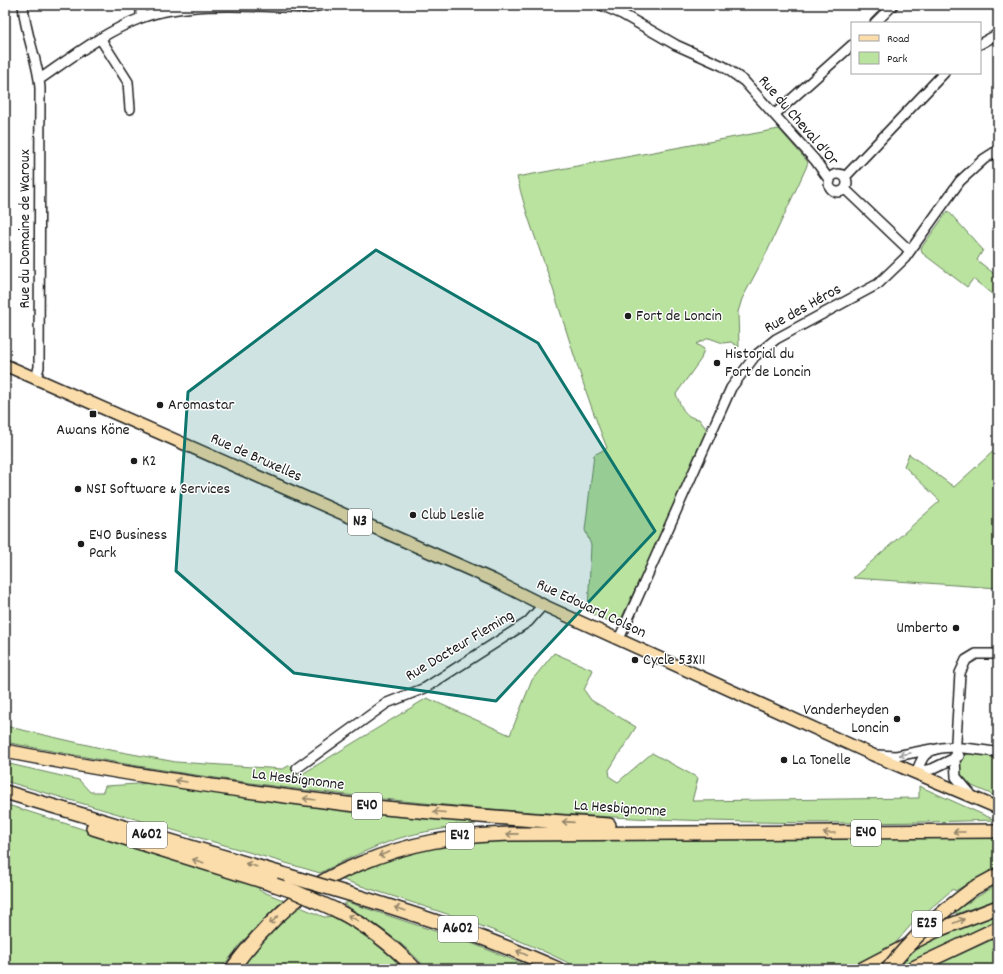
<svg xmlns="http://www.w3.org/2000/svg" width="1003" height="974" viewBox="0 0 1003 974" font-family="Dekko,sans-serif">
<style>
.green{fill:#b9e39f;stroke:#6a805e}
.lines{fill:none;stroke-linecap:round;stroke-linejoin:round}
.minor-casing{stroke:#1c1c1c;stroke-width:12}
.major-casing{stroke:#1c1c1c;stroke-width:14}
.highway-casing{stroke:#1c1c1c;stroke-width:16}
.minor{stroke:#fff;stroke-width:9}
.major{stroke:#faddab;stroke-width:11}
.highway{stroke:#faddab;stroke-width:13}
.highway-bridge-casing{stroke:#1c1c1c;stroke-width:16;stroke-linecap:butt}
.highway-bridge{stroke:#faddab;stroke-width:13}
.oneway{stroke:#999}
.oneway2{stroke:#96866b}
.marked{fill:#0f766e;fill-opacity:0.2;stroke:#0f766e;stroke-width:3;stroke-linejoin:round}
.poi-dot{fill:#1c1c1c;stroke:#fff;stroke-width:1.5}
.labels{text-anchor:middle;dominant-baseline:central;stroke-width:3;stroke-linejoin:round;paint-order:stroke}
.shield{fill:#fff;stroke:#606060;stroke-width:1}
.shield-label{font-size:15px;font-weight:bold;fill:#1c1c1c}
.street-label{font-size:16px;fill:#1c1c1c;stroke:#fff}
.poi-label{font-size:16px;fill:#1c1c1c;stroke:#fff;text-anchor:start}
</style>
<rect width="100%" height="100%" fill="#fff"/>
<filter id="ink" filterUnits="userSpaceOnUse"><feTurbulence type="fractalNoise" baseFrequency=".025" numOctaves="2"/><feDisplacementMap in="SourceGraphic" scale="8" xChannelSelector="R" yChannelSelector="G"/><feConvolveMatrix kernelMatrix="1 2 1 2 8 2 1 2 1" color-interpolation-filters="sRGB"/></filter>
<g filter="url(#ink)">
<path class="green" d="M779,129l29,33 -2,6 -39,84 -25,47 -4,13 1,35 -8,-5 -8,1 -14,-5 -13,6 8,5 -3,10 -25,35c5,12 8,24 23,25l11,15 -92,191 -30,-13 3,-67 -6,-15 9,-75 13,-7c-21,-52 -37,-106 -54,-159 -12,-38 -27,-72 -36,-112z
M948,211l35,39 -6,10 21,17v22l-25,-20 -6,8 -45,-34 -1,-5z
M998,447v141l-145,-10 87,-77 -36,-35 5,-12 45,33z
M554,653l39,17 -9,20 7,10 45,27 -27,43 1,7 8,5 34,-29 46,25 -6,23 227,-3v-12l76,34c-331,12 -665,-14 -990,-78v-16l100,23 71,13 107,7 7,-4 9,11 128,-78 83,37 22,-55z
M971,753l27,4v40l-26,-11 -14,-15 2,-14z
M5,763l74,17 11,12h13l2,-6 49,-3 302,37 20,4c-27,4 -54,7 -79,15 -27,9 -52,21 -77,34l-315,-92z
M5,804l254,82v4l24,10 -40,41 -22,28h-216z
M998,836v30l-43,25 -2,-2 -42,36 -18,21 -42,23h-271c-75,-40 -160,-63 -240,-90l27,-14 73,-22 43,-3 377,-1z
M998,884v15l-42,15v-4z
M347,902l124,41 65,26h-109c-24,-27 -53,-46 -83,-65z
M298,906l26,11 11,-1 35,22 23,17 14,14h-170l33,-37z
M998,915v5l-100,48 14,-18 52,-23z
M998,937v32h-70z"/>
<g class="lines">
<g class="minor-casing">
<path id="minor" d="M23,5c2,30 15,54 17,83l-1,279 -3,12
M601,5l21,9 54,31 47,21 21,15 71,79 15,21
M141,18v-13
M875,23l18,-18
M100,38l28,44 2,27
M980,44l18,-10
M40,79c32,-22 64,-47 101,-61 48,-18 117,-11 169,-10l12,-3
M775,114l77,-69
M829 183a9 9 0 1 1 18 0a9 9 0 1 1-18 0Z
M845,177l99,-104
M845,189l65,62
M619,639l112,-251 24,-32 21,-17 102,-55 27,-26 55,-77 24,-22 14,-9
M877,755l19,1 36,-7
M959,756l-4,2 1,19 17,20
M297,768l90,-65 38,-15 103,-66 15,-17
M916,772l16,-3 23,-11 5,-85 6,-13 10,-6h22
M916,772c3,-5 5,-13 9,-17 16,-15 52,-4 73,-3"/>
</g>
<g class="major-casing">
<path id="major" d="M5,365l488,215 50,25 330,150 125,53"/>
</g>
<g class="highway-casing">
<path id="highway" d="M5,751c113,22 227,39 342,53 87,10 175,15 262,21
M5,792l284,84
M93,828l182,57
M974,888l24,-13
M356,896c68,21 136,43 202,73
M336,910c30,15 56,35 79,59
M232,969c21,-29 47,-57 76,-78 15,-11 34,-20 51,-27 53,-22 94,-28 151,-30l488,-3
M862,969l73,-38 63,-24
M911,969l87,-41"/>
</g>
<use href="#minor" class="minor"/>
<use href="#major" class="major"/>
<use href="#highway" class="highway"/>
<g class="highway-bridge-casing">
<path id="highway-bridge" d="M289,876l67,20
M275,885l21,7 40,18
M888,969c25,-32 53,-57 86,-81"/>
</g>
<use href="#highway-bridge" class="highway-bridge"/>
</g>
<defs><path id="oneway-shaft" d="M-6 0H5M1.5-3L5.5 0L1.5 3" fill="none" stroke-width="1.6" stroke-linecap="round" stroke-linejoin="round"/></defs>
<use class="oneway" href="#oneway-shaft" transform="translate(905 754) rotate(170)"/>
<g class="oneway2">
<use href="#oneway-shaft" transform="translate(181 781) rotate(-171)"/>
<use href="#oneway-shaft" transform="translate(309 799) rotate(-173)"/>
<use href="#oneway-shaft" transform="translate(439 812) rotate(-175)"/>
<use href="#oneway-shaft" transform="translate(568 822) rotate(-176)"/>
<use href="#oneway-shaft" transform="translate(959 832) rotate(180)"/>
<use href="#oneway-shaft" transform="translate(829 833) rotate(180)"/>
<use href="#oneway-shaft" transform="translate(512 834) rotate(179)"/>
<use href="#oneway-shaft" transform="translate(384 854) rotate(160)"/>
<use href="#oneway-shaft" transform="translate(198 861) rotate(-163)"/>
<use href="#oneway-shaft" transform="translate(251 865) rotate(-164)"/>
<use href="#oneway-shaft" transform="translate(400 909) rotate(-163)"/>
<use href="#oneway-shaft" transform="translate(353 918) rotate(-151)"/>
<use href="#oneway-shaft" transform="translate(274 920) rotate(136)"/>
<use href="#oneway-shaft" transform="translate(959 921) rotate(-22)"/>
<use href="#oneway-shaft" transform="translate(522 953) rotate(-156)"/>
</g>
</g>
<path class="marked" d="M376,250l162,93 117,188 -159,170 -202,-28 -118,-102 12,-179z"/>
<g class="poi-dot">
<circle cx="628" cy="316" r="4"/>
<circle cx="717" cy="363" r="4"/>
<circle cx="160" cy="405" r="4"/>
<rect x="89" y="410" width="8" height="8" rx="2"/>
<circle cx="134" cy="461" r="4"/>
<circle cx="78" cy="489" r="4"/>
<circle cx="413" cy="515" r="4"/>
<circle cx="81" cy="544" r="4"/>
<circle cx="956" cy="628" r="4"/>
<circle cx="635" cy="660" r="4"/>
<circle cx="897" cy="719" r="4"/>
<circle cx="784" cy="760" r="4"/>
</g>
<g class="labels">
<g class="shield">
<rect x="348" y="509" width="24" height="26" rx="3"/>
<rect x="352" y="793" width="30" height="26" rx="3"/>
<rect x="851" y="820" width="30" height="26" rx="3"/>
<rect x="127" y="822" width="40" height="26" rx="3"/>
<rect x="446" y="823" width="28" height="26" rx="3"/>
<rect x="912" y="911" width="30" height="26" rx="3"/>
<rect x="438" y="916" width="40" height="26" rx="3"/>
</g>
<g class="shield-label">
<text x="360" y="522">N3</text>
<text x="367" y="806">E40</text>
<text x="866" y="833">E40</text>
<text x="147" y="835">A602</text>
<text x="460" y="836">E42</text>
<text x="927" y="924">E25</text>
<text x="458" y="929">A602</text>
</g>
<g class="street-label">
<text transform="translate(798 121) rotate(49)">Rue du Cheval d'Or</text>
<text transform="translate(25 229) rotate(-90)">Rue du Domaine de Waroux</text>
<text transform="translate(803 309) rotate(-29)">Rue des Héros</text>
<text transform="translate(256 458) rotate(24)">Rue de Bruxelles</text>
<text transform="translate(591 609) rotate(25)">Rue Edouard Colson</text>
<text transform="translate(460 646) rotate(-31)">Rue Docteur Fleming</text>
<text transform="translate(298 780) rotate(7)">La Hesbignonne</text>
<text transform="translate(620 809) rotate(4)">La Hesbignonne</text>
</g>
<g class="poi-label">
<text x="636" y="316">Fort de Loncin</text>
<text x="725" y="354">Historial du<tspan x="725" dy="18">Fort de Loncin</tspan></text>
<text x="168" y="405">Aromastar</text>
<text x="93" y="430" text-anchor="middle">Awans Köne</text>
<text x="142" y="461">K2</text>
<text x="86" y="489">NSI Software &amp; Services</text>
<text x="421" y="515">Club Leslie</text>
<text x="89" y="535">E40 Business<tspan x="89" dy="18">Park</tspan></text>
<text x="948" y="628" text-anchor="end">Umberto</text>
<text x="643" y="660">Cycle 53X11</text>
<text x="889" y="710" text-anchor="end">Vanderheyden<tspan x="889" dy="18">Loncin</tspan></text>
<text x="792" y="760">La Tonelle</text>
</g>
</g>
<rect width="1003" height="974" fill="none" stroke="#fff" stroke-width="20"/>
<rect x="10" y="10" width="983" height="954" fill="none" stroke="#1c1c1c" stroke-width="1.5" filter="url(#ink)"/>
<rect x="851" y="22" width="130" height="52" fill="#ffffff" stroke="#a4a4a4"/>
<rect x="859" y="35" width="20" height="6" fill="#faddab" stroke="#a4a4a4"/>
<text x="887" y="42" font-size="12" fill="#1c1c1c">Road</text>
<rect x="859" y="52" width="20" height="12" fill="#b9e39f" stroke="#a4a4a4"/>
<text x="887" y="62" font-size="12" fill="#1c1c1c">Park</text>
</svg>
